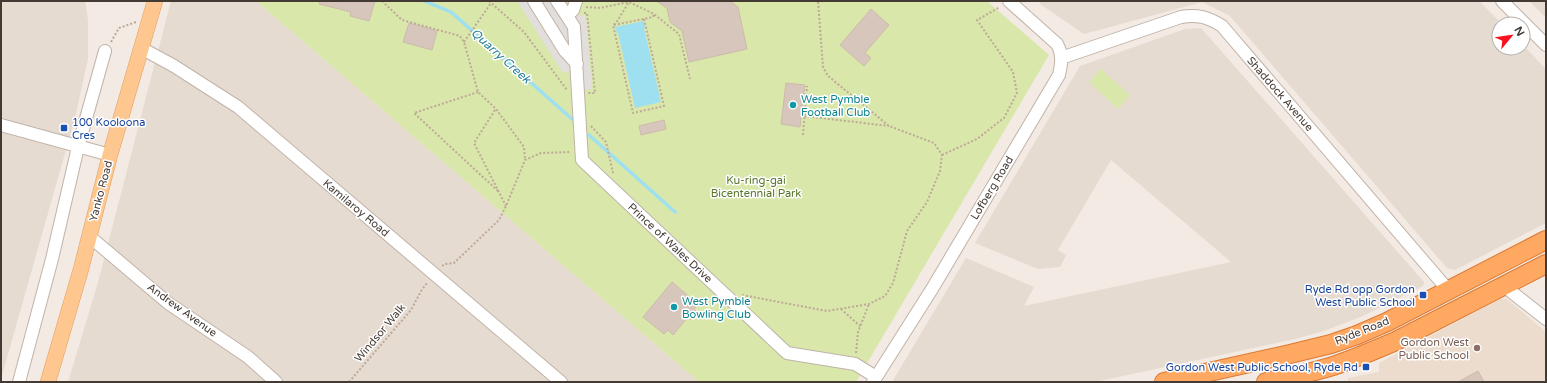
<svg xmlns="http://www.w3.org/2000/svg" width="1547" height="383" viewBox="0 0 1547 383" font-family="'Varela Round',sans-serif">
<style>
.residential{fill:#e6dbd1}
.education{fill:#ebdccd}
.green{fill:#d9e7ab}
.parking{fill:#e2dedc}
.water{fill:#9ee0f0}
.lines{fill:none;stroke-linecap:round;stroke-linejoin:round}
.stream{stroke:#9ee0f0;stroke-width:3.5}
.building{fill:#d6c6bc;stroke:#cebaac}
.minor-casing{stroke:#c0b3a9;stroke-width:14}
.major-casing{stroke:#e49f60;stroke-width:16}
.highway-casing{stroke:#dd7932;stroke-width:20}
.path{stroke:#bfa897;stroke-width:2;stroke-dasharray:2 2;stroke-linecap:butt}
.minor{stroke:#fff;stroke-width:12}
.major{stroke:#ffc790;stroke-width:15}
.highway{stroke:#fea862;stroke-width:18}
.culture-dot{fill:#0f9aa8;stroke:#fff;stroke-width:1.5}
.transit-dot{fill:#1a4fb4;stroke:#fff;stroke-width:1.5}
.education-dot{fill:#8d6e63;stroke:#fff;stroke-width:1.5}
.labels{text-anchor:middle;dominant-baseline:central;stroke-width:3;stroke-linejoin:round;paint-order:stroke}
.street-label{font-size:11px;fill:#443a34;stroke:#fff}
.culture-label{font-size:11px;fill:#0d838f;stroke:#fff;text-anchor:start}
.transit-label{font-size:11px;fill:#164399;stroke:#fff;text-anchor:end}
.park-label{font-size:11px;fill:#567527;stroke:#fff}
.education-label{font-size:11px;fill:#785e54;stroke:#fff;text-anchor:end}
.water-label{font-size:12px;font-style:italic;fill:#298097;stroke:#fff}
</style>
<rect width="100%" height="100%" fill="#f2eae3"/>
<path class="residential" d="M1,1h84l3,19v39l-13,59 -74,261z
M171,1h85l443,381h-631l29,-96z
M1040,1h439l23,23h-3v24h24v-3l23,24v154l-91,47 -8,-2 -217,-252 -28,-14 -118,32 -44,-30z
M1529,1h17v17z
M1201,28l223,254 -1,4 -60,30 -39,15 -29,8 -200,43h-203l74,-124 68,29 -10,19 207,-44 -120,-102 -53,90 8,5 -6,12 -22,2 -63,-26 105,-177 105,-37z"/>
<path class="education" d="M1500,299h7l39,33v50h-198v-4l31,-6v-9z"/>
<path class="green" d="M256,1h731l62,54 -193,327h-157z
M1101,69l29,26 -12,14 -29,-27z"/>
<path class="parking" d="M517,1h47l10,15 12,-1 6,74 -19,2 -2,-21 -8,3z"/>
<path class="water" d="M644,21l1,6 -1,1 17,74 -26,6 -17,-75h-1l-2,-6z"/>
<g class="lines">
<path class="stream" d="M424,1l27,11 121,107
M589,135l86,77"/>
</g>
<path class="building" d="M320,1h55l-6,20 -19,-5 1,-4 -32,-8z
M656,1h74l8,6 9,42 -58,13 -7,-31 -12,-9 -3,-14z
M871,9l18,16 -24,28 6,5 -7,8 -24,-21z
M409,23l28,8 -5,19 -29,-8z
M786,83l19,2 -5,42 -19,-3z
M664,120l2,9 -25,6 -2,-9z
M672,282l26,22 -4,5 3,3 -6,8 -3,-3 -15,18 -5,-5 -4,4 -21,-17z
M1478,371l6,11h-26z"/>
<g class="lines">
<g class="minor-casing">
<path id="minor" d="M534,1l31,50 12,13
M557,1l10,15
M576,1l-3,9 -6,6 7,11 8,133 205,193 68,11 21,13
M1502,1l44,44
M141,48l33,18 64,41 323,275
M1061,58l120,-41c16,-3 27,0 41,9l227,265
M1,125l109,30
M89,236l79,67 80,54 28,25
M1504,286l42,33
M19,382l33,-123 26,-112 27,-96
M873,382l59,-93 127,-214c3,-11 4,-21 -2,-31l-48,-43"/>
</g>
<g class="major-casing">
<path id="major" d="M48,382l33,-113 29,-114 45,-154"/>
</g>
<g class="highway-casing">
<path id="highway" d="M1164,382l126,-28 41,-10 26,-9 30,-13 159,-82
M1266,382c22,-5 45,-9 67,-16 21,-7 42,-16 63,-25l150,-77"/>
</g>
<path class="path" d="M382,1l20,19 58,16 4,6 14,50 18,17 28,38 1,13
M489,1l35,31 43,58
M586,7l14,1 28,-6
M584,13h3l8,80h-7
M644,19l20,87 -31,7 -20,-88 3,-2 13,-21 25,12 25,20 11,45
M614,25l39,-8 1,-3
M111,42l8,-14 17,-6
M464,42l27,-39
M478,92l-64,21 84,78
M495,110l-21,33 32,63
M804,116l85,10
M591,126l15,16 7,31
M803,135l4,-49
M942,155l35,-16 27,-21 13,-25 -4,-21 -36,-52 23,-13
M442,266l3,-2 9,-1 45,-43 7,-14 19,-46 16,-7 29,-1
M742,295l85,16 42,-7 16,-8 8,-13 14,-52 20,-29 13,-31 2,-16 -8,-12 -45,-17 -61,-50 -5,-9 -5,-66
M841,309l19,17
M856,353l2,-21 11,-28
M349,382l62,-72 10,-19 6,-8"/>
<use href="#minor" class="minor"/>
<use href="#major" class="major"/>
<use href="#highway" class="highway"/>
</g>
<g class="culture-dot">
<circle cx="793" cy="105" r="4"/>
<circle cx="674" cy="307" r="4"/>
</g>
<g class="transit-dot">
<rect x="60" y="124" width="8" height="8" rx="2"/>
<rect x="1419" y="291" width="8" height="8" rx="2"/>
<rect x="1362" y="363" width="8" height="8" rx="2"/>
</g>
<circle class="education-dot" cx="1477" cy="348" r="4"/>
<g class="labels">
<g class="street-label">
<text transform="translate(1280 94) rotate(49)">Shaddock Avenue</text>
<text transform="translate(992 188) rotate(-59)">Lofberg Road</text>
<text transform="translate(101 191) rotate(-75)">Yanko Road</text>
<text transform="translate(356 208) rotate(40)">Kamilaroy Road</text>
<text transform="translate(670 243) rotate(43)">Prince of Wales Drive</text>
<text transform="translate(182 310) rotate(36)">Andrew Avenue</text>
<text transform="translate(1362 331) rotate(-22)">Ryde Road</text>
<text transform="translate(380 333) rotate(-50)">Windsor Walk</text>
</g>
<g class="culture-label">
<text x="801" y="99">West Pymble<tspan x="801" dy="13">Football Club</tspan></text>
<text x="682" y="301">West Pymble<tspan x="682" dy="13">Bowling Club</tspan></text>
</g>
<g class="transit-label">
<text x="72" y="122" text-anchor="start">100 Kooloona<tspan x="72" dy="13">Cres</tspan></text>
<text x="1415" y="289">Ryde Rd opp Gordon<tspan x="1415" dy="13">West Public School</tspan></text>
<text x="1358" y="367">Gordon West Public School, Ryde Rd</text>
</g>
<g class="park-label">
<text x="756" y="180">Ku-ring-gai<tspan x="756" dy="13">Bicentennial Park</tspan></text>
</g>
<g class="education-label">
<text x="1469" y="342">Gordon West<tspan x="1469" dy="13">Public School</tspan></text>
</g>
<g class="water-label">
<text transform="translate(501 56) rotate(42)">Quarry Creek</text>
</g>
</g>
<rect width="1547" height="383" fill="none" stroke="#443a34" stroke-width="4"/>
<g transform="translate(1511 36) rotate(61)"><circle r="19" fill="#ffffff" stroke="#b4b0ae"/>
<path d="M0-3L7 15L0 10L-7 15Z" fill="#fb1221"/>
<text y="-6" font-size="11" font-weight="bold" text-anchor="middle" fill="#443a34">N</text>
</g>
</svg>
